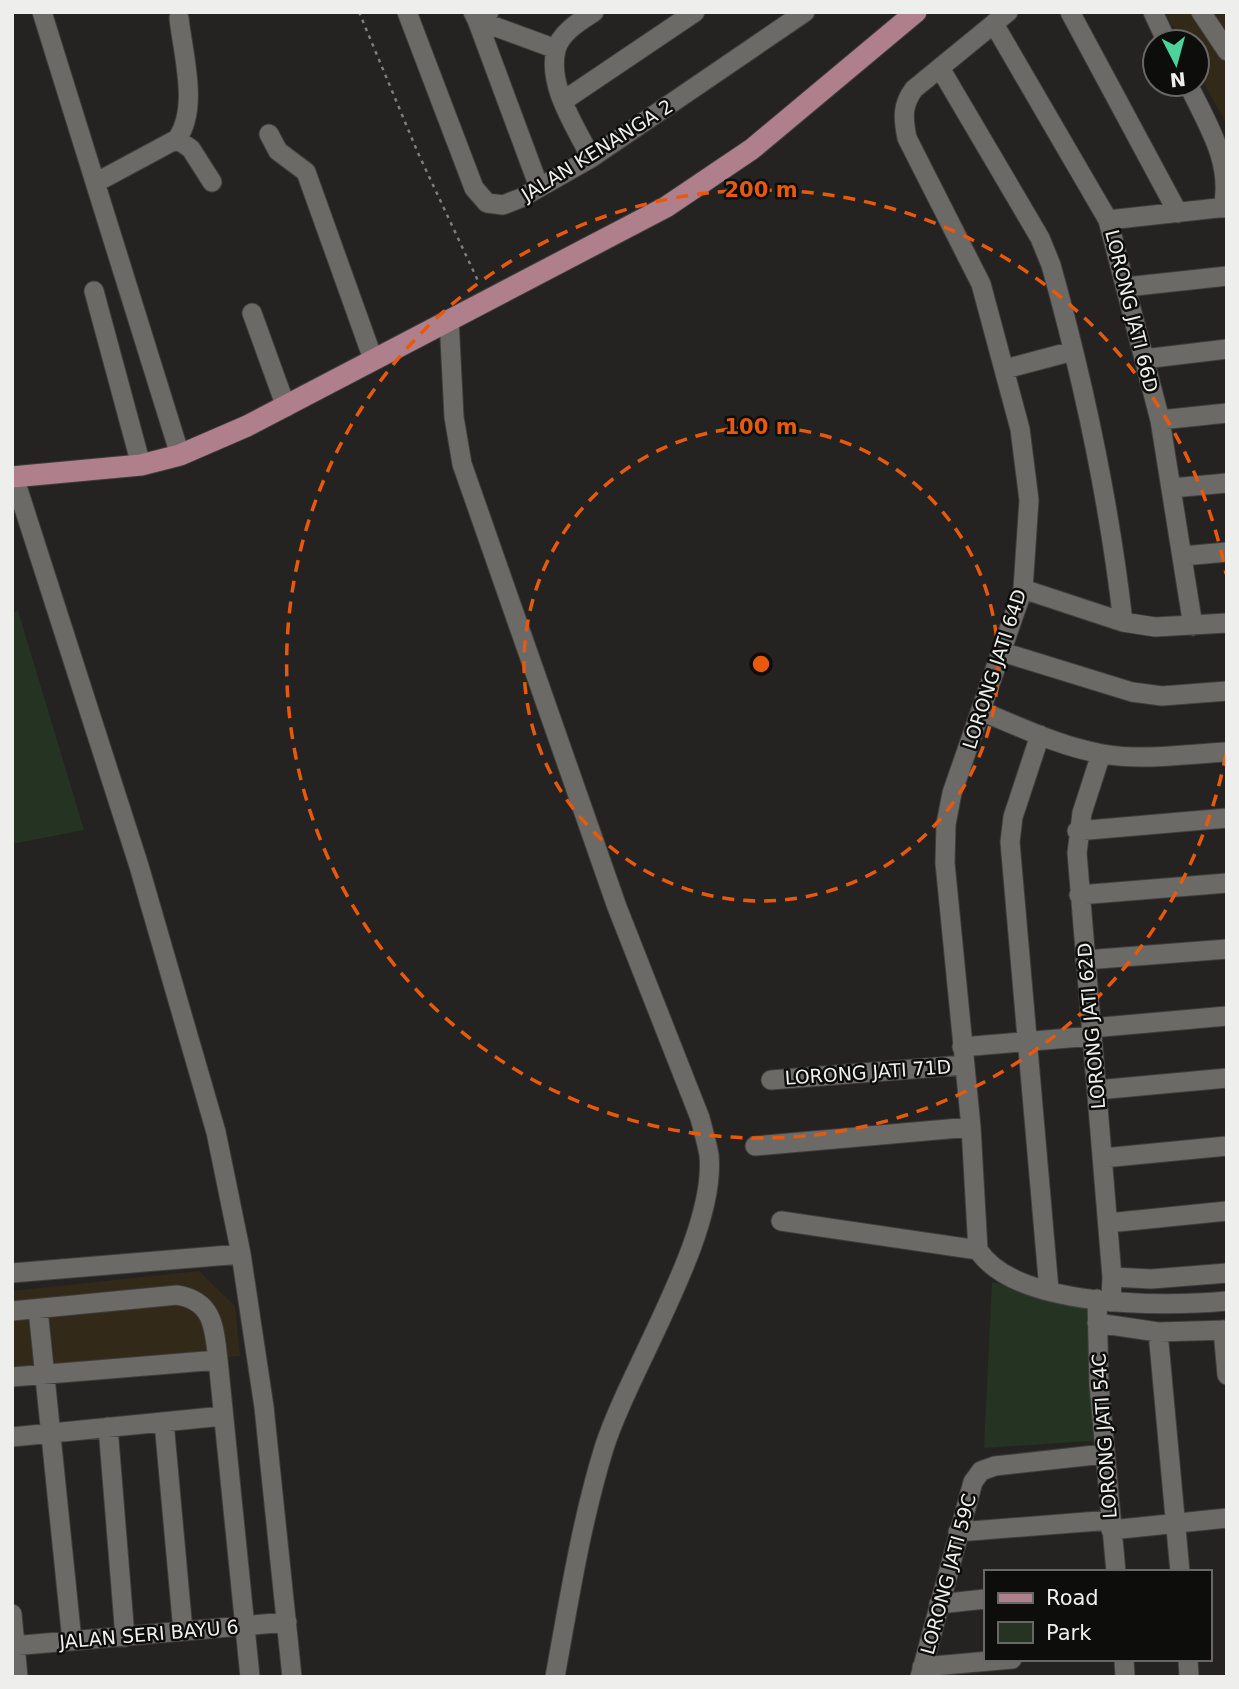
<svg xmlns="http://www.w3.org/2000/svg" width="1239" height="1689" viewBox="0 0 1239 1689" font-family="'DejaVu Sans',sans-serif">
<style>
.commercial{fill:#322919}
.green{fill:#253422}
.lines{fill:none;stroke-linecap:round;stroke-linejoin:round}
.minor-casing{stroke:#3e3e3c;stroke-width:21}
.major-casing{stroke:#3e3e3c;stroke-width:23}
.path{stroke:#7e7e7c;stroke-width:2.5;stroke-dasharray:3.5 5;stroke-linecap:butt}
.minor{stroke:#6c6a67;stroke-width:19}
.major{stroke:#b07f8c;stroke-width:21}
.ring{fill:none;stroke:#e8590c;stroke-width:3.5;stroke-dasharray:12 9}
.labels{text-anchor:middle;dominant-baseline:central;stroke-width:5;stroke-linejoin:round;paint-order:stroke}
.street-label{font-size:19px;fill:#eeeeec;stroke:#0d0d0b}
.centre{fill:#e8590c;stroke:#0d0d0b;stroke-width:3.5}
.ring-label{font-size:21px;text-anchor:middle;font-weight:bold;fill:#e8590c;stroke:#0d0d0b;stroke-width:5;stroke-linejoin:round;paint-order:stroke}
</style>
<rect width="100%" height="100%" fill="#242321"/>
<path class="commercial" d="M1165,12h62v113l-30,-54v-29h-16z
M199,1271l36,35 5,50 -228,23v-88z"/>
<path class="green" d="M18,611l66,219 -72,14v-232z
M992,1282l114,25 -1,133 -121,8z"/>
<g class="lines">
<g class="minor-casing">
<path id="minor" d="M42,12l138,443
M407,12l67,176 13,15 16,2 18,-7 70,-40 214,-146
M473,12l4,8 79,29
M489,12l-12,8 62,167
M1008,12l-94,77c-12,16 -11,29 -7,49l74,146 39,145 9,71 -6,89 -71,204 -6,31 -1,39 26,264 7,123c38,58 185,57 249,51
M1070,12l108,201
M1153,12l14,30
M1201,12l26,39
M994,24l114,196 52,200 33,206
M940,68l100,170 11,27c33,118 58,235 72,357
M1188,84c19,40 45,78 35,124
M563,101l132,-89
M269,134l9,17 28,21 67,187
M177,139l14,10 21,33
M591,158c-15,-31 -44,-72 -35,-108 4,-17 24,-29 38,-38
M97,182l80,-43c22,-31 6,-84 2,-121
M1108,220l119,-13
M1126,287l101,-11
M94,291l47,174
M252,313l34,94
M449,319l5,98 8,47 155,443 83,211c3,12 7,25 9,37 8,80 -79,212 -105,293 -23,75 -35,152 -49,229
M1144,359l83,-10
M1005,369l68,-18
M1160,420l67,-7
M14,477l125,389 77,266 25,122 23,153 28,270
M1172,488l55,-5
M1183,556l44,-4
M1023,589l100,33 32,5 72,-4
M1002,652l130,40 30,4 65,-5
M981,711c39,16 80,36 122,43 40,7 83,0 124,-2
M1040,735l-27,82 -3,25 39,448
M1101,754l-19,59 -5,40 35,424 -1,25
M1077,831l150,-13
M1079,895l148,-12
M1085,960l142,-11
M1091,1028l136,-12
M962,1047l130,-11
M771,1080l193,-15
M1097,1090l130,-12
M755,1146l216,-19
M1103,1158l124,-12
M781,1221l197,29
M1108,1223l119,-12
M12,1273l229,-19
M1112,1277l39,2 76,-6
M1097,1299l2,86 17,187
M38,1309l34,332
M12,1311l165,-16c37,6 37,33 41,65l32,317
M1097,1323l61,9 69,-2
M1223,1330l4,45
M1158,1332l22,240
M12,1377l206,-17
M164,1422l19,209
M108,1427l17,210
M12,1437l211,-21
M1111,1530l116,-12
M958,1532l153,-12
M939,1604l46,-5
M12,1614l6,63
M12,1646l275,-24
M1124,1659l1,18
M1188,1659l1,18
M922,1667l90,-8
M920,1677l53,-195 8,-11 14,-5 109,-12"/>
</g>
<g class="major-casing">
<path id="major" d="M12,477l129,-12 39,-10 67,-29 419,-219 86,-58 164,-137"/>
</g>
<path class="path" d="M359,12l59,141 61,130"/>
<use href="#minor" class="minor"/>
<use href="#major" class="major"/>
</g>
<g class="ring">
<circle cx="761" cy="664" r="237"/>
<path d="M1226 754A474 474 0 1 1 1226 574"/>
</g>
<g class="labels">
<g class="street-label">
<text transform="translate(597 150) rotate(-32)">JALAN KENANGA 2</text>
<text transform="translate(1132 311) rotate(76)">LORONG JATI 66D</text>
<text transform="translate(994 669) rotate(-72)">LORONG JATI 64D</text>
<text transform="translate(1091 1026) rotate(-95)">LORONG JATI 62D</text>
<text transform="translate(868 1072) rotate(-4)">LORONG JATI 71D</text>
<text transform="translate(1104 1436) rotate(-94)">LORONG JATI 54C</text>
<text transform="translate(948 1574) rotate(-75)">LORONG JATI 59C</text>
<text transform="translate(149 1634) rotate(-5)">JALAN SERI BAYU 6</text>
</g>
</g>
<circle cx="761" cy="664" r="10" class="centre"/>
<g class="ring-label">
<text x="761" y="197">200 m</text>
<text x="761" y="434">100 m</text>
</g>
<rect width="1239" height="1689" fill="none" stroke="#eeeeec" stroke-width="28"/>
<rect x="984" y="1570" width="228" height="91" fill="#0d0d0b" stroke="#676765" stroke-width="2"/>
<rect x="998" y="1593" width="35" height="10" fill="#b07f8c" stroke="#676765" stroke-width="2"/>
<text x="1046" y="1605" font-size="21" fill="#eeeeec">Road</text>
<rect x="998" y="1622" width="35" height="21" fill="#253422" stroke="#676765" stroke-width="2"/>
<text x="1046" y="1640" font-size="21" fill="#eeeeec">Park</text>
<g transform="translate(1176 63) rotate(174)"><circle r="33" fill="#0d0d0b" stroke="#676765" stroke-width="2"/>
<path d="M0-5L12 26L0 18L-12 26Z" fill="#4ad49c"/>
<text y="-10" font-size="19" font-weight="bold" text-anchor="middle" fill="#eeeeec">N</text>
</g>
</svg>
